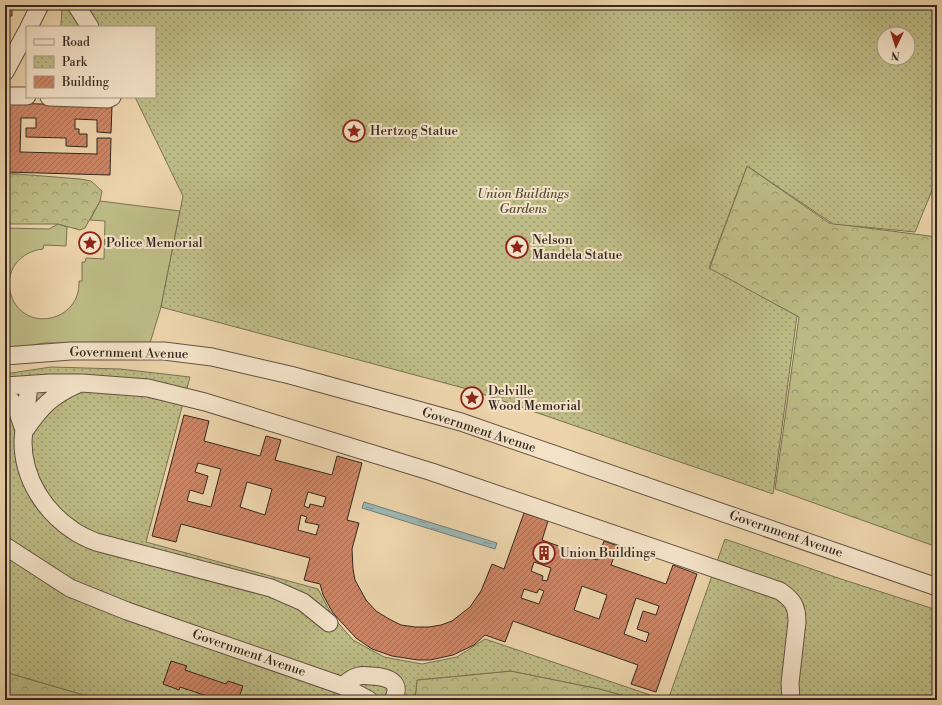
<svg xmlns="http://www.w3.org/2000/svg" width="942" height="705" viewBox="0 0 942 705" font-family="'Libre Bodoni',serif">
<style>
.grass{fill:#bdbb85;stroke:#787252}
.forest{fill:url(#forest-crowns);stroke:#787252}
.park{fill:url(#park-dots);stroke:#787252;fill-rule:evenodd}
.water{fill:url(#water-ripples);stroke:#727d77}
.building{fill:url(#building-hatch);stroke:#33281f;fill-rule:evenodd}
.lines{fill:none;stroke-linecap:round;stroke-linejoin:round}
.minor-casing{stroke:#615342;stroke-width:19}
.minor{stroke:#f3e2c8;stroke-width:17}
.labels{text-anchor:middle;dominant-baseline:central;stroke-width:4;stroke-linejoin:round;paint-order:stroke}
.poi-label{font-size:13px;fill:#33281f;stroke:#f3e2c8;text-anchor:start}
.park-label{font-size:13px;font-style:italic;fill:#564d38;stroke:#f3e2c8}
.street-label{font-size:13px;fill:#33281f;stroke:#f3e2c8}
</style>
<defs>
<pattern id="forest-crowns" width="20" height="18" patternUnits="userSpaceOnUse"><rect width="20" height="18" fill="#bdbb85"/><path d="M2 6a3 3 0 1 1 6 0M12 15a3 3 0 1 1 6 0" fill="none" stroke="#9a986c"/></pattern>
<pattern id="park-dots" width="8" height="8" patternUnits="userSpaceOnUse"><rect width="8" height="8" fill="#bdbb85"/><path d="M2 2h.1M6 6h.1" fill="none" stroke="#9a986c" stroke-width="1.8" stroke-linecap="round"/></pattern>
<pattern id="water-ripples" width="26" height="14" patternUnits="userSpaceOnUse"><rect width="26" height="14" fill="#9cb6b2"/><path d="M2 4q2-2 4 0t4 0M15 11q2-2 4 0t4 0" fill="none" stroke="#809490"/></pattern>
<pattern id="building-hatch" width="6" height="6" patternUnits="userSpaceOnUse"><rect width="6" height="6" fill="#cb8566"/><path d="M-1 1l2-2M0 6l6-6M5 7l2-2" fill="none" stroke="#a56d53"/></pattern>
</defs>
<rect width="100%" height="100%" fill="#ecd3aa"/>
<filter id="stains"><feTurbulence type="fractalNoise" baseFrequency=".005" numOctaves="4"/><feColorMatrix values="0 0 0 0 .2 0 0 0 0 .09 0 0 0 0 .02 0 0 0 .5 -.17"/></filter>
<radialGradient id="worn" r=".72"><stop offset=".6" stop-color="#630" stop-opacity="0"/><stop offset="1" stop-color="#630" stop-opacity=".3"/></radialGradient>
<path class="grass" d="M100,201l80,10 -19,96 -11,36h-105l-40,6v-121l44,1 9,-5 9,3 -1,19 -22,-1 -1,4c-12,1 -24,8 -30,19 -4,8 -5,18 -2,27 13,39 70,27 68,-14h3v-19h3l1,-4 18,1 1,-38 -15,-1z"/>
<path class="forest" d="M747,166l82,57 108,14v310l-162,-58 24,-172 -90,-47z
M5,173l75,6 11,2 11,10 -2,10 -15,27 -5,2 -22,-6h-48l-2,-10 -3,-2z
M511,671l89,18 39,11h-224l2,-20z
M5,672l96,28h-96z"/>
<path class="park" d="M62,5h875v173l-22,54 -82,-8 -86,-58 -38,102 88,48 -24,178 -302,-104 -310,-83 22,-111 -48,-99h20v-70h-94zM884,34h24v24h-24z
M51,367l69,2 70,8 -44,165 172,47 15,28 20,23 31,17 38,7 35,-7 28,-18 180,61h-26l-39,-11 -89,-18 -94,9 -2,20h-314l-96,-28v-298z
M725,539l110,38 102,33v90h-269z"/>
<path class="water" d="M364,502l133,41 -2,6 -133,-41z"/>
<path class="building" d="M5,5h7v11h-7z
M5,103l107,3 -1,27 -14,-1v-12l-22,-1v10h4v5h8v13l-21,-1v-8l-40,-1v-9h10v-10h-15l-1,34 77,2v-16h14l-1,37 -105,-3z
M184,415l25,6 -5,20 56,15 6,-20 15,4 -6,20 57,15 5,-19 25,7 -15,57 12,3 -7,26 1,20 2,11 11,20 10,11 13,8 12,6 14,2h14l12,-2 11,-4 18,-14 11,-16 11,-27 12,5 20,-56 24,8 -6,19 55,20 7,-19 14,5 -7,19 55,19 7,-19 24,9 -41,118 -25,-8 7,-19 -125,-44 -8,21 -20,-7 -11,10 -21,10 -23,5h-12l-26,-4 -20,-7 -16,-11 -23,-25 -10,-18 -3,-11 -16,-4 6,-22 -129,-34 -5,18 -24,-6zM198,463l23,6 -10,38 -24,-6 3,-11 13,4 5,-18 -13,-4zM247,482l25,7 -7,26 -25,-8zM308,492l18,5 -3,10 -13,-3 -1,4 -5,-2zM301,515l6,2 -2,5 14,3 -3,10 -18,-5zM534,562l17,6 -4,13 -5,-1 1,-4 -12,-5zM582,586l25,9 -8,24 -25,-9zM524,589l13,4 2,-4 5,2 -5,13 -18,-6zM636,598l23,8 -3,9 -13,-4 -6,18 12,4 -3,9 -22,-8z
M171,661l16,5 -2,4 41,14 2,-3 15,5 -5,14h-19l-39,-13 -1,3 -16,-6z"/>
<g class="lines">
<g class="minor-casing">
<path id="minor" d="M76,5l14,22
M29,27l11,-22
M5,72l22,-41
M5,96h22
M49,97l59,2 4,-2
M5,356l66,-5h93l48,6 78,18 171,47 476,165
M29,385c-2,19 -5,38 -6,57 0,37 22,70 51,89 7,5 15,8 22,11l175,46 32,14 26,21
M5,386l45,-3h32l66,5 57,14 227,70 348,119c13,9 17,15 17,31l-7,61 1,17
M5,393l11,14 7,20
M25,430c17,-24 26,-34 53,-46
M5,546l65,42 57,23 216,75 26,14
M343,686c4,-4 10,-9 16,-10 4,-1 9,0 13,0 15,1 31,5 21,24"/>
</g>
<use href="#minor" class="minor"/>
</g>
<defs>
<g id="sight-ring" transform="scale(1.15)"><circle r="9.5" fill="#f3e2c8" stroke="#8f2418" stroke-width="1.5"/><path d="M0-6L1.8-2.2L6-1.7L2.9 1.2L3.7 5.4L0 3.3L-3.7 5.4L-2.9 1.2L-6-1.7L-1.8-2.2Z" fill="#8f2418"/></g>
<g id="building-ring" transform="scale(1.15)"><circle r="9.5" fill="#f3e2c8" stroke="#8f2418" stroke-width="1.5"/><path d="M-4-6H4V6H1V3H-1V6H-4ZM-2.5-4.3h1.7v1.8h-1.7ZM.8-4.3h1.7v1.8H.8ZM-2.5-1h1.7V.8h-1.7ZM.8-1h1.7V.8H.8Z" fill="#8f2418"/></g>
</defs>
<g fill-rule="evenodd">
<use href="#sight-ring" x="354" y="131"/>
<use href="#sight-ring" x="90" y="243"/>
<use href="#sight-ring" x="517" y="247"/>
<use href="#sight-ring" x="472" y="398"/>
<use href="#building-ring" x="544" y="553"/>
</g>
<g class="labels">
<g class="poi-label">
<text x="370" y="131">Hertzog Statue</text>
<text x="532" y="240">Nelson<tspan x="532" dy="15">Mandela Statue</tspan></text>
<text x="106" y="243">Police Memorial</text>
<text x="488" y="391">Delville<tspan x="488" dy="15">Wood Memorial</tspan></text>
<text x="560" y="553">Union Buildings</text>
</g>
<g class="park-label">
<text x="523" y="194">Union Buildings<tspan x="523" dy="15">Gardens</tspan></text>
</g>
<g class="street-label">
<text transform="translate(129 353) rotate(1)">Government Avenue</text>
<text transform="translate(479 430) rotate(18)">Government Avenue</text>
<text transform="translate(786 534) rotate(19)">Government Avenue</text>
<text transform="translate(249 653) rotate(19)">Government Avenue</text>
</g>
</g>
<rect width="942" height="705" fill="none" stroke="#ecd3aa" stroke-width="20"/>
<rect x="6" y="6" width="930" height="693" fill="none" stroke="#33281f" stroke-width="2"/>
<rect x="10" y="10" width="922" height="685" fill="none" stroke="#33281f"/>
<rect x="26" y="26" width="130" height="72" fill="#f3e2c8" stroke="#a69884"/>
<rect x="34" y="39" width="20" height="6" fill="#f3e2c8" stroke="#a69884"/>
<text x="62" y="46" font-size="12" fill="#33281f">Road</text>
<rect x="34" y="56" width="20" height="12" fill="url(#park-dots)" stroke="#a69884"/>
<text x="62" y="66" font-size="12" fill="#33281f">Park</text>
<rect x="34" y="76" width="20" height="12" fill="url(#building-hatch)" stroke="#a69884"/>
<text x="62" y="86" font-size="12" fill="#33281f">Building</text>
<g transform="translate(896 46) rotate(184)"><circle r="19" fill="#f3e2c8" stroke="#a69884"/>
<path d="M0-3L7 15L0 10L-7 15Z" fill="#8f2418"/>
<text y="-6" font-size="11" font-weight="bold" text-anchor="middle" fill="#33281f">N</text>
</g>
<rect width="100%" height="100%" filter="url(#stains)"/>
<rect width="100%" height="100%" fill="url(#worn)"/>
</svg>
